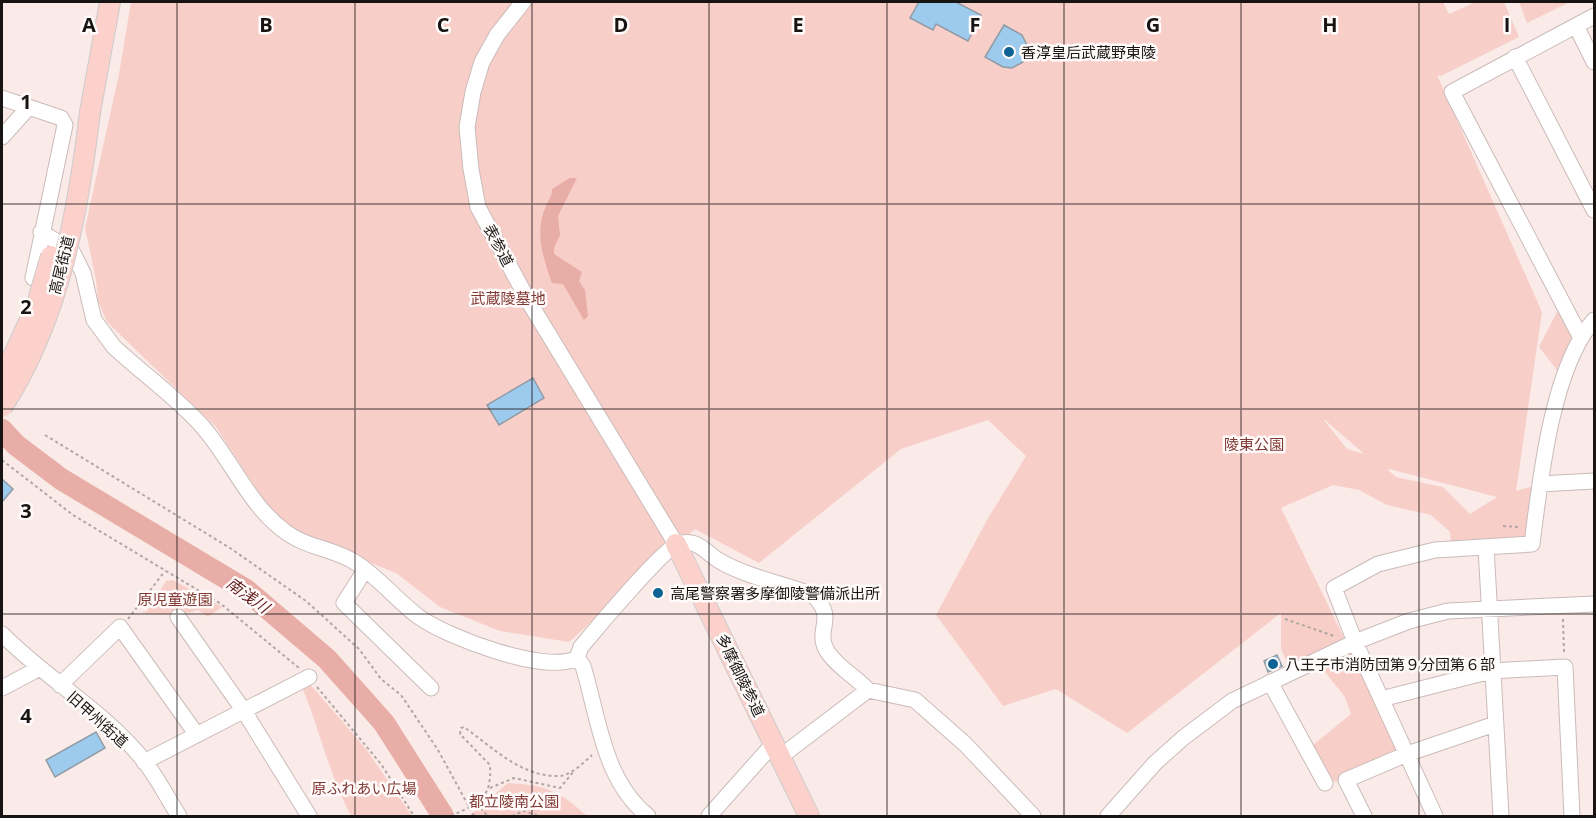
<svg xmlns="http://www.w3.org/2000/svg" width="1596" height="818" viewBox="0 0 1596 818" font-family="'Open Sans','Noto Sans JP',sans-serif">
<style>
.green{fill:#f8cec9;fill-rule:evenodd}
.water{fill:#e8ada6}
.lines{fill:none;stroke-linecap:round;stroke-linejoin:round}
.river{stroke:#e8ada6;stroke-width:22}
.building{fill:#9ccbee;stroke:#919ba4;stroke-width:1.5}
.minor-casing{stroke:#cabbb9;stroke-width:17}
.major-casing{stroke:#cccbcb;stroke-width:22}
.path{stroke:#b2a6a5;stroke-width:2;stroke-dasharray:3 3;stroke-linecap:butt}
.minor{stroke:#fff;stroke-width:15}
.major{stroke:#fcd1cc;stroke-width:20}
.major-bridge-casing{stroke:#cccbcb;stroke-width:22;stroke-linecap:butt}
.major-bridge{stroke:#fcd1cc;stroke-width:20}
.grid{fill:none;stroke:#191414;stroke-width:1.5;stroke-opacity:0.55}
.poi-dot{fill:#0f6394;stroke:#fffbfb;stroke-width:2}
.labels{text-anchor:middle;dominant-baseline:central;stroke-width:5;stroke-linejoin:round;paint-order:stroke}
.poi-label{font-size:15px;fill:#191414;stroke:#fffbfb;text-anchor:start}
.street-label{font-size:15px;fill:#191414;stroke:#fffbfb}
.park-label{font-size:15px;fill:#813933;stroke:#fffbfb}
.water-label{font-size:16px;font-style:italic;fill:#621d1a;stroke:#fffbfb}
.grid-label{font-size:20px;text-anchor:middle;font-weight:bold;fill:#191414;stroke:#fffbfb;stroke-width:5;stroke-linejoin:round;paint-order:stroke}
</style>
<rect width="100%" height="100%" fill="#faebe9"/>
<path class="green" d="M131,2h1312l6,12 26,-12h29l15,35 -78,39 -4,-1 105,237 -26,179 24,-7 -8,60 -81,5 -1,-17 -19,-17 -44,-10 -28,-15 -26,-5 -52,23 64,132 -57,26 -7,-18v-35l-154,120 -71,-44 -53,17 -67,-91 51,-95 39,-64 -38,-36 -87,29 -142,114 -64,-34 -126,113 -69,-11 -60,-24 -44,-34 -98,-39 -21,-13 -61,-94 -109,-105 -9,-22 -2,-20 -11,-52 34,-154zM1324,420h1l39,34 -17,-5zM1388,470l1,-1 108,28 -27,17 -27,-27 -47,-10z
M1519,2h51l-43,21z
M1558,310l15,29 -14,34 -20,-26z
M173,580l49,27 -14,10 -10,-7 -17,5 -41,-2 7,-2 19,-30z
M1359,650l48,104 -61,26 -21,3 -18,-33 44,-36 -6,-17 -24,-30z
M309,683l57,66 46,67h-61c-22,-41 -31,-86 -49,-129z
M508,783c39,2 51,8 79,33h-118z"/>
<path class="water" d="M570,178h7l-19,38 2,19 -6,13v6l28,18 -3,9 6,9 3,26 -4,4 -21,-36 -11,-1c-9,-25 -18,-51 -6,-77 3,-8 6,-8 6,-17z"/>
<g class="lines">
<path class="river" d="M2,430l14,15 45,34 185,111 81,69 57,64 59,93"/>
</g>
<path class="building" d="M919,2h37l25,13 -13,26 -32,-17 -3,6 -23,-12z
M1004,25l18,10 6,12 -5,15 -11,6 -9,-1 -18,-10z
M533,378l11,20 -45,27 -12,-20z
M2,479l11,10 -11,13z
M1277,655l5,11 -14,6 -4,-11z
M96,732l9,16 -50,29 -9,-17z"/>
<g class="lines">
<g class="minor-casing">
<path id="minor" d="M523,2l-26,33 -15,27 -9,30 -6,35 4,42 7,38 51,95 147,242
M1576,26l18,36
M1515,57l79,153
M2,98l59,20 4,7 -32,153
M2,137l27,-30
M41,232l31,19 11,22 11,47 20,27c29,27 62,50 88,79 29,33 46,77 81,104 21,17 48,18 70,31 25,15 43,39 66,56 28,20 127,58 158,41l4,-11c14,-17 83,-99 97,-103 19,-6 26,7 40,16 28,17 64,23 95,35 25,24 1,34 14,56 9,15 29,26 41,39
M1580,336l-128,-244 142,-76
M1540,484l54,-3
M1486,547l15,269
M365,570l-21,33 87,85
M178,617l66,94 65,105
M2,634c44,45 104,78 143,128 13,17 23,37 34,54
M577,658l6,8c16,52 20,114 65,150
M1270,682l55,101
M60,685l60,-58 77,108
M2,688l36,-19
M1381,699l110,-28 74,-4 7,149
M780,757l88,-67 47,10 50,44 68,72
M144,762l165,-85
M709,816l65,-73
M1108,816l47,-53 28,-25 49,-37 123,-59 54,-21 39,-10 146,-7
M1364,816l-18,-36 61,-26 88,-30
M1435,816l-80,-174 -21,-54 44,-24 57,-14 97,-6c8,-63 20,-177 62,-224"/>
</g>
<g class="major-casing">
<path id="major" d="M90,112l20,-110
M676,544l133,272"/>
</g>
<path class="path" d="M45,435l185,113 76,53 53,48 22,30 20,16 37,55 36,66
M2,460l71,55 148,89 78,64
M1503,526l16,1
M128,619l37,-48
M1285,619l49,17
M1563,619l1,33
M317,687l64,77 33,52
M490,788l24,-10 46,10 14,-17
M476,804l12,12
M451,816c28,-13 41,-17 39,-51l-30,-31 1,-6 3,-1c28,20 56,49 93,49 13,1 26,-13 35,-21
M512,816l12,-5 15,5"/>
<use href="#minor" class="minor"/>
<use href="#major" class="major"/>
<g class="major-bridge-casing">
<path id="major-bridge" d="M2,381l35,-77 14,-48
M2,407c57,-87 76,-194 88,-295"/>
</g>
<use href="#major-bridge" class="major-bridge"/>
</g>
<path class="grid" d="M177,2v814M355,2v814M532,2v814M709,2v814M887,2v814M1064,2v814M1241,2v814M1419,2v814M2,204h1592M2,409h1592M2,614h1592"/>
<g class="poi-dot">
<circle cx="1009" cy="52" r="6"/>
<circle cx="658" cy="593" r="6"/>
<circle cx="1273" cy="664" r="6"/>
</g>
<g class="labels">
<g class="poi-label">
<text x="1021" y="52">香淳皇后武蔵野東陵</text>
<text x="670" y="593">高尾警察署多摩御陵警備派出所</text>
<text x="1285" y="664">八王子市消防団第９分団第６部</text>
</g>
<g class="street-label">
<text transform="translate(499 245) rotate(62)">表参道</text>
<text transform="translate(61 265) rotate(-76)">高尾街道</text>
<text transform="translate(741 675) rotate(64)">多摩御陵参道</text>
<text transform="translate(98 719) rotate(42)">旧甲州街道</text>
</g>
<g class="park-label">
<text x="508" y="298">武蔵陵墓地</text>
<text x="1254" y="444">陵東公園</text>
<text x="175" y="599">原児童遊園</text>
<text x="364" y="788">原ふれあい広場</text>
<text x="514" y="801">都立陵南公園</text>
</g>
<g class="water-label">
<text transform="translate(248 595) rotate(36)">南浅川</text>
</g>
</g>
<g class="grid-label">
<text x="89" y="32">A</text>
<text x="266" y="32">B</text>
<text x="443" y="32">C</text>
<text x="621" y="32">D</text>
<text x="798" y="32">E</text>
<text x="975" y="32">F</text>
<text x="1153" y="32">G</text>
<text x="1330" y="32">H</text>
<text x="1507" y="32">I</text>
<text x="26" y="109">1</text>
<text x="26" y="314">2</text>
<text x="26" y="518">3</text>
<text x="26" y="723">4</text>
</g>
<rect width="1596" height="818" fill="none" stroke="#191414" stroke-width="6"/>
</svg>
